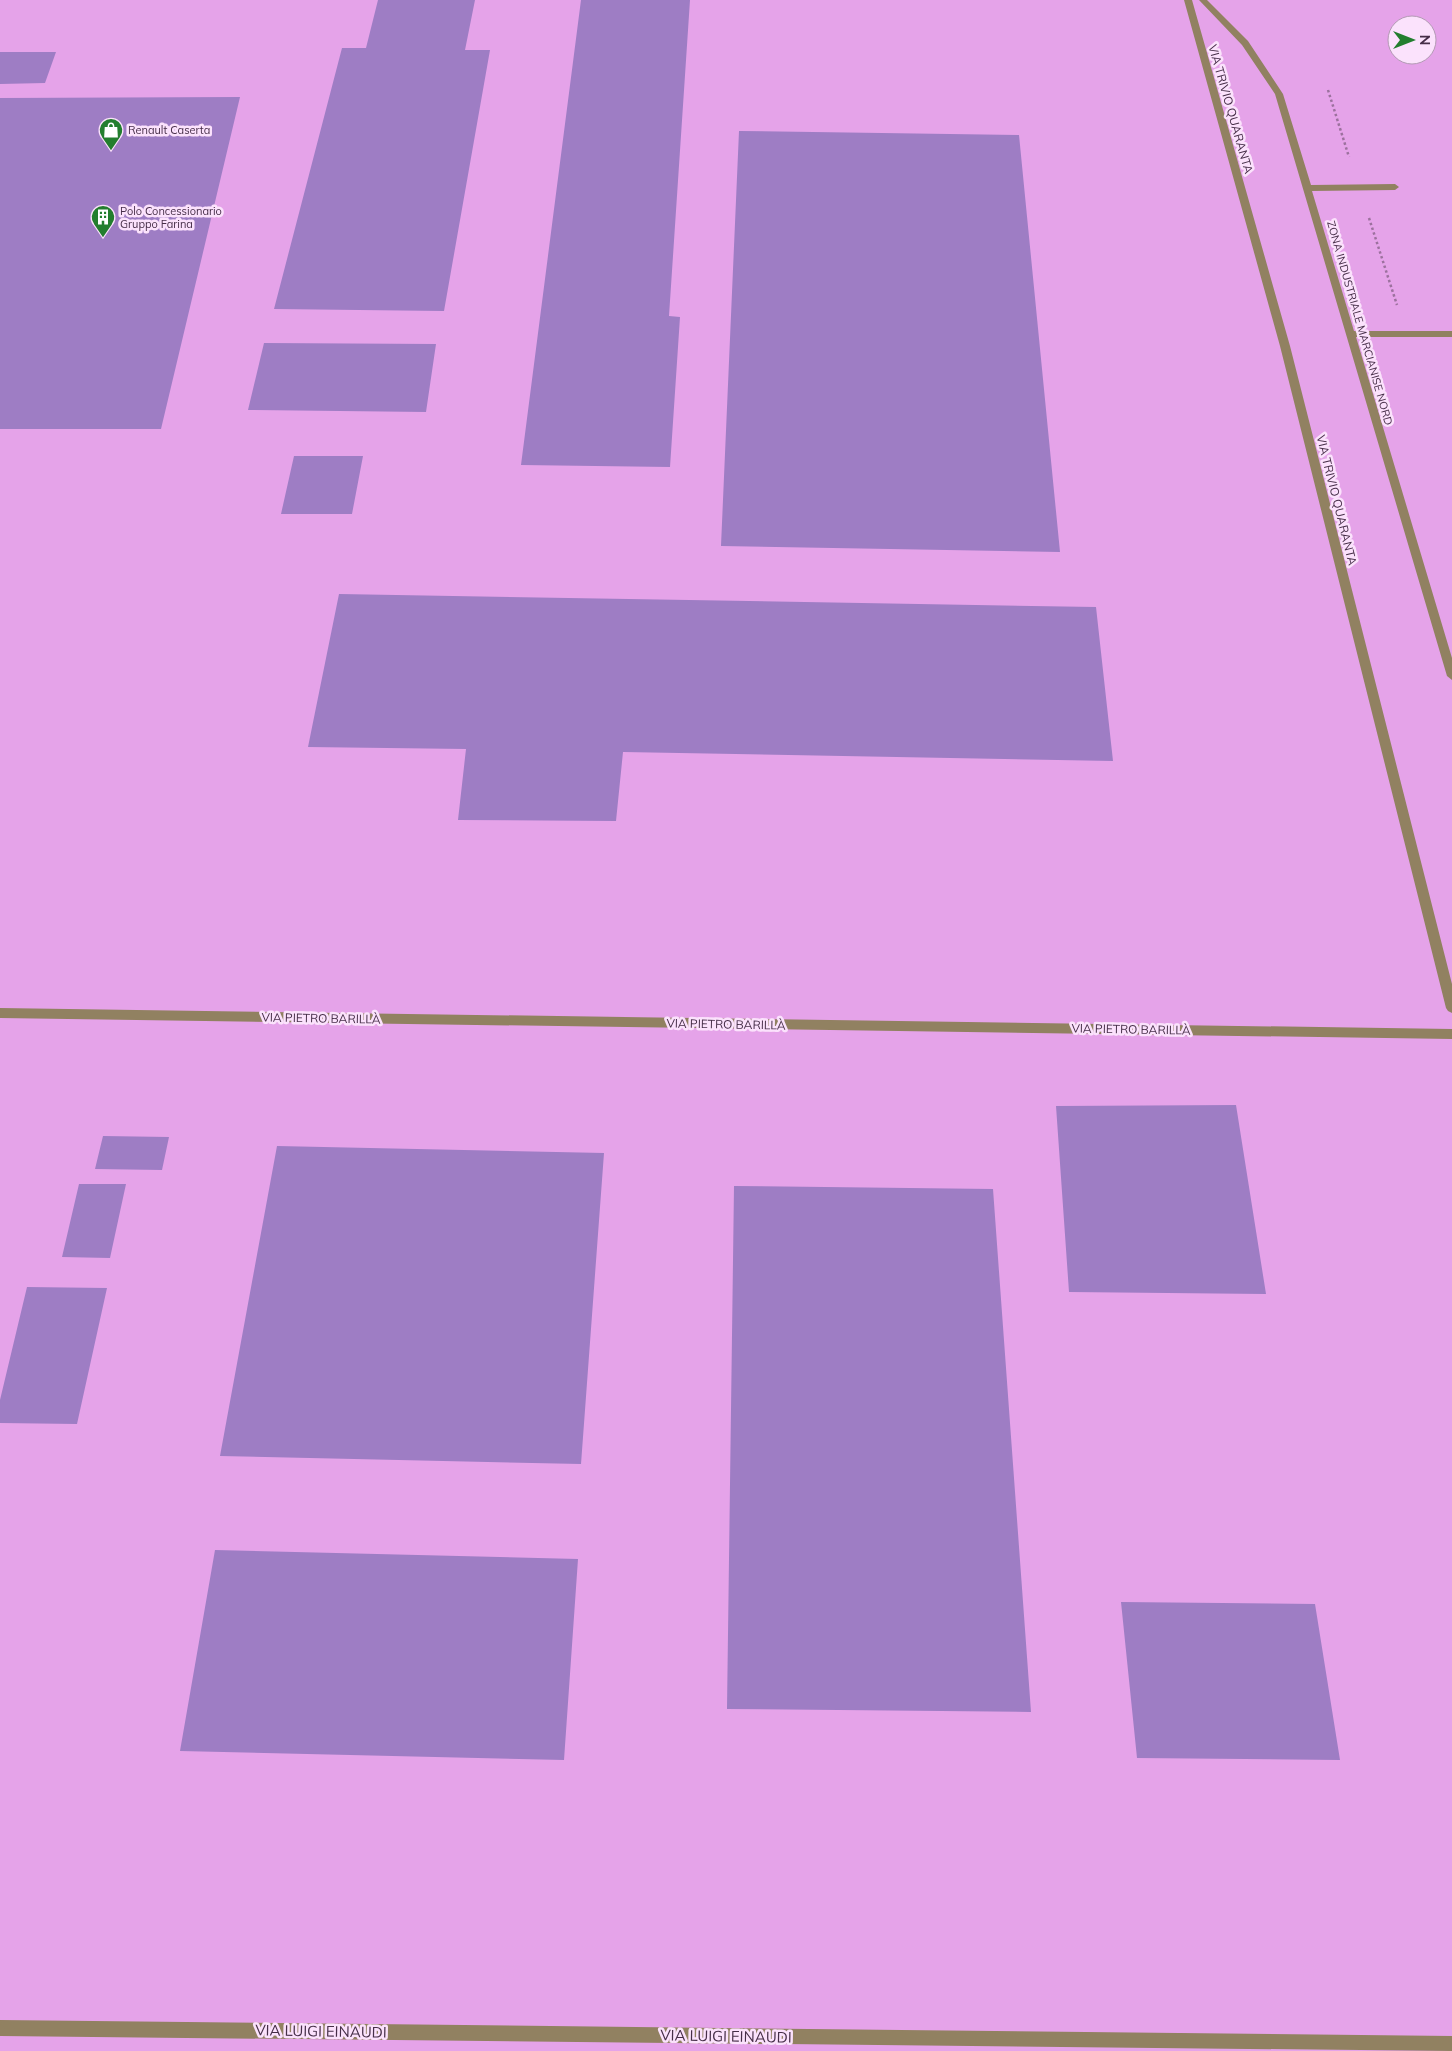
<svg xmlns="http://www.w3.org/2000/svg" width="1452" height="2051" viewBox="0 0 1452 2051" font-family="Mulish,sans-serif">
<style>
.built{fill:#e5a3e9;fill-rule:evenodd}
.building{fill:#9e7dc4}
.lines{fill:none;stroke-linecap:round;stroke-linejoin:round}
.path{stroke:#9c719e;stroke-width:2.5;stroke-dasharray:2.5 2.5;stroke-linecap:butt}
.minor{fill:#918161;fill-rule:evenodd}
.labels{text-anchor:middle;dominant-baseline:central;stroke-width:5;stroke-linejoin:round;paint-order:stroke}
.far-poi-label{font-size:11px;fill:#462e48;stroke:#fbe2fc;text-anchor:start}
.far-street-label{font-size:11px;fill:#462e48;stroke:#fbe2fc}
.street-label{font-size:12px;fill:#462e48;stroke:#fbe2fc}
.near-street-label{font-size:15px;fill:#462e48;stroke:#fbe2fc}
</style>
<rect width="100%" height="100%" fill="#efb2f2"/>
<path class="built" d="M0,0h1452v2051h-1452zM1397,25h30v30h-30z"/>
<path class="building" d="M378,0h97l-10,50h25l-46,261 -170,-2 68,-261h24z
M581,0h109l-21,316 11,1 -10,150 -149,-2z
M0,52h56l-11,31 -45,1z
M240,97l-79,332h-161v-331z
M739,131l280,4 41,417 -339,-6z
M264,343l172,1 -10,68 -178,-2z
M294,456h69l-11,58h-71z
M339,594l757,13 17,154 -490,-9 -7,69 -158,-1 8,-71 -158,-2z
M1236,1105l30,189 -197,-2 -13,-186z
M103,1136l66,1 -7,33 -67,-1z
M277,1146l327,7 -23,311 -361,-8z
M79,1184h47l-16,74 -48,-1z
M734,1186l259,3 38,523 -304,-3z
M27,1287l80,1 -30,136 -77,-1v-23z
M215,1550l363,9 -14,201 -384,-9z
M1121,1602l194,2 25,156 -203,-2z"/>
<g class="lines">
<path class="path" d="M1328,90l21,67
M1369,218l28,87"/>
<path class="minor" d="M1184,0h8l98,346 162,638v29l-4,-2 -2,-3 -166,-662z
M1199,0h8l41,41 35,53 28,91 84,-1 4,3 -4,3 -83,1 42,140h98v6h-96l96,321v22l-5,-4 -172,-582 -33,-49z
M0,1008l1452,21v10l-1452,-21z
M0,2020l1452,16v15l-1452,-15z"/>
</g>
<defs>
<g id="shop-pin" transform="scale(1.25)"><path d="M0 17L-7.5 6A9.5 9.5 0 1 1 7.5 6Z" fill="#237e2e" stroke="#fbe2fc"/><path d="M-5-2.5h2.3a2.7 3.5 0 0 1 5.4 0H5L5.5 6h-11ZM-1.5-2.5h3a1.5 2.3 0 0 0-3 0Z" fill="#fff"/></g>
<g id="building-pin" transform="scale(1.25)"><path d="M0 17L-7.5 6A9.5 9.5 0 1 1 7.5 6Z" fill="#237e2e" stroke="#fbe2fc"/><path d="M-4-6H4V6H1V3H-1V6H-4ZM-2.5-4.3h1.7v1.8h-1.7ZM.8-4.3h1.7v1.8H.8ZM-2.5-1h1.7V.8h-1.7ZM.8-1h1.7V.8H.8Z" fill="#fff"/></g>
</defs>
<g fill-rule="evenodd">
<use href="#shop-pin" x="111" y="130"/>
<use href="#building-pin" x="103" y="217"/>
</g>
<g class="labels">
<g class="far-poi-label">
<text x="128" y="130">Renault Caserta</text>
<text x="120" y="211">Polo Concessionario<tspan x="120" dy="13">Gruppo Farina</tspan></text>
</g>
<g class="far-street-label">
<text transform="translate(1360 323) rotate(74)">ZONA INDUSTRIALE MARCIANISE NORD</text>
</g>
<g class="street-label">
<text transform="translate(1231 109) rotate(74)">VIA TRIVIO QUARANTA</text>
<text transform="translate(1337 500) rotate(76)">VIA TRIVIO QUARANTA</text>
<text transform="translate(321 1018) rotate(1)">VIA PIETRO BARILLÀ</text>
<text transform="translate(726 1024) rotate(1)">VIA PIETRO BARILLÀ</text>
<text transform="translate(1131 1029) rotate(1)">VIA PIETRO BARILLÀ</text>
</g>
<g class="near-street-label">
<text transform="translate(321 2031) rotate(1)">VIA LUIGI EINAUDI</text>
<text transform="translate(726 2036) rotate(1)">VIA LUIGI EINAUDI</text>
</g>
</g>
<g transform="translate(1412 40) rotate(90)"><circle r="24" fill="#fbe2fc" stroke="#b39ab4"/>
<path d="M0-4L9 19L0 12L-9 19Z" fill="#237e2e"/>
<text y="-8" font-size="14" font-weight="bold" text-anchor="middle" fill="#462e48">N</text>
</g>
</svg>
